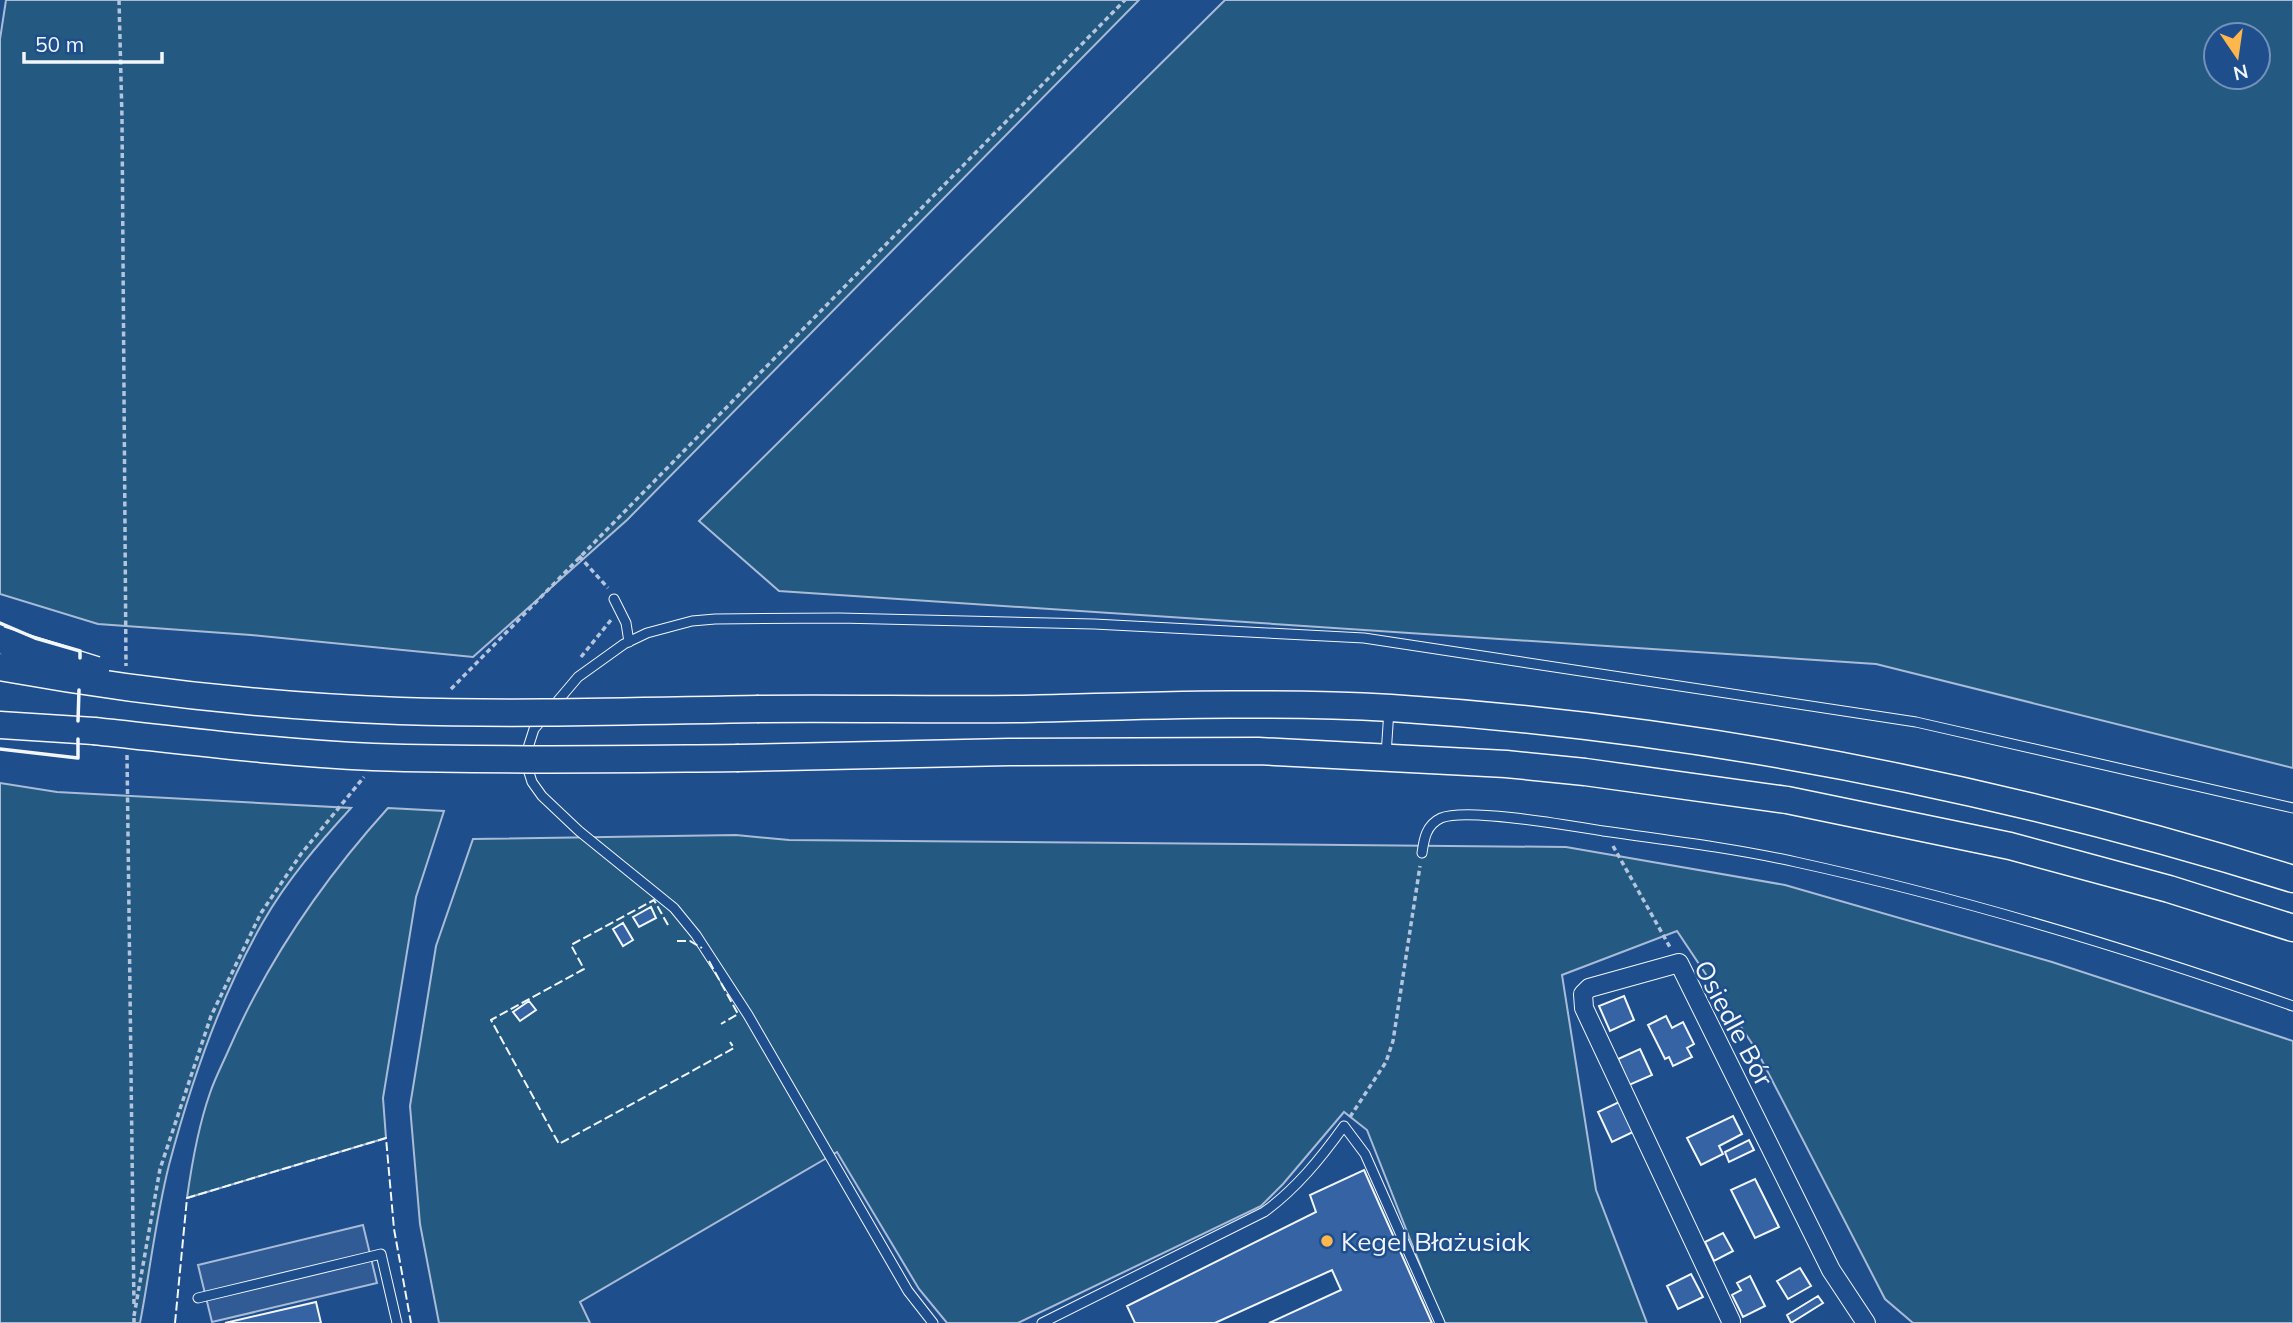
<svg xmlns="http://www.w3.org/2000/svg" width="2293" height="1323" viewBox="0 0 2293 1323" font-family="Mulish,sans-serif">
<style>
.green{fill:#245a82;stroke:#a8bbd7;stroke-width:2;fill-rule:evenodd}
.parking{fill:#305b95;stroke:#a8bbd7;stroke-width:2}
.building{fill:#3563a3;stroke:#f2f6ff;stroke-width:2}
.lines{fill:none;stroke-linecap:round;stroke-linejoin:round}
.service-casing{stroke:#f2f6ff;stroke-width:11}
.minor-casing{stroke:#f2f6ff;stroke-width:20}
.primary-casing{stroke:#f2f6ff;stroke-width:29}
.path{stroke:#b3c4dc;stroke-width:3.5;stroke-dasharray:5 3.5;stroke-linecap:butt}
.service{stroke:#1f4e8c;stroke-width:9}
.minor{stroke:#1f4e8c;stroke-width:18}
.primary{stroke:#1f4e8c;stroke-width:26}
.primary-bridge-casing{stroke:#f2f6ff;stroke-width:29;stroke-linecap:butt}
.primary-bridge{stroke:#1f4e8c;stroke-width:26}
.fence{stroke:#f2f6ff;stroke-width:2;stroke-dasharray:9 3.5;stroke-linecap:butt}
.wall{stroke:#f2f6ff;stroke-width:3.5}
.poi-dot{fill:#ffb74d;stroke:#1f4e8c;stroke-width:2.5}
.labels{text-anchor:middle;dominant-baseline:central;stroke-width:5;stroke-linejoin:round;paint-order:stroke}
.street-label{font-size:26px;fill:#f2f6ff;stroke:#1f4e8c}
.poi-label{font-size:26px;fill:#f2f6ff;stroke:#1f4e8c;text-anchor:start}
</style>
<rect width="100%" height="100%" fill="#1f4e8c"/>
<path class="green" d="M6,0h1133l-512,520 -154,137 -222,-22 -153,-11 -98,-30v-555z
M1225,0h1068v768l-417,-104 -1097,-73 -80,-70zM2216,35h42v42h-42z
M0,783l57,9 294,16c-32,35 -64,72 -88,114 -43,75 -72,160 -94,243 -13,51 -19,106 -29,158h-140z
M388,808l56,3 -28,86 -33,201 3,40 -199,60c5,-36 11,-71 23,-105 5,-15 13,-30 19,-44 39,-89 94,-169 159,-241z
M736,835l53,5 777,7 219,38 267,77 241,79v282h-380l-28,-24 -128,-248 -80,-120 -115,44 34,215 51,133h-204l-76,-193 -23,-18 -61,72 -22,22 -243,117h-71l-28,-34 -82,-137 -257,150 10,21h-151l-19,-99 -10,-118 26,-160 37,-107z"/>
<path class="parking" d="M363,1225l14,58 -165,39 -14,-57z"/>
<path class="building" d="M651,907l5,11 -17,9 -6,-10z
M623,923l10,17 -10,6 -10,-17z
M1624,996l10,24 -24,11 -11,-25z
M529,1001l7,9 -16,11 -7,-9z
M1666,1016l6,12 11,-6 11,22 -7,4 5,9 -19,9 -4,-9 -4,2 -17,-34z
M1640,1049l12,26 -23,10 -11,-26z
M1619,1102l14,30 -21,10 -14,-30z
M1733,1116l9,18 -23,12 4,8 -22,11 -14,-27z
M1749,1140l5,10 -25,12 -4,-10z
M1364,1170l68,153h-163l72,-33 -9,-20 -117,53h-80l-8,-17 189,-94 -6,-17z
M1755,1179l24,48 -24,11 -24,-48z
M1723,1233l10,18 -19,10 -9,-19z
M1800,1268l11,18 -23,13 -11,-18z
M1691,1274l12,23 -25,12 -11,-23z
M1750,1276l15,30 -22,11 -11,-22 9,-5 -4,-7z
M1818,1296l5,7 -32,20 -4,-8z
M316,1302l5,21h-96z"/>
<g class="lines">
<g class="service-casing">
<path id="service" d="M614,599l12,24 3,19
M1386,755l3,-45
M1422,853c2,-14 4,-28 19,-35 25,-11 131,8 162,13 64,9 130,17 193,31 169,37 334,87 497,144
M198,1298l183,-44 16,69
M933,1323l-25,-32 -160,-276 -52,-80 -22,-27 -95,-77 -37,-35 -10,-14 -5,-16v-15l7,-22 44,-52 46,-33 23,-11 45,-12 23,-2 124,-1 255,6 270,14 552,84 377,86
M1042,1323l222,-111c32,-23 57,-54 80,-86l21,28 75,169"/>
</g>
<g class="minor-casing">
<path id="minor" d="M1731,1321l-147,-313 -1,-14 6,-6 90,-25 152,307 35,53"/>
</g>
<g class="primary-casing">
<path id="primary" d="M759,709c86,-1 172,1 258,0 124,-3 250,-8 374,-1 307,20 609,80 902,171
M0,725l94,6
M739,758l270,-6 249,-1 248,13 79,8 202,28 223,46 159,43 124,39"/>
</g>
<path class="path" d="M119,0l3,118 4,548
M579,556l29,32
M581,657l30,-37
M451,689l674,-689
M127,755l7,552
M1613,846l58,103
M1350,1117l36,-55 7,-21 27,-175
M134,1316l26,-147 51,-153 50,-103 40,-59 63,-77
M134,1323v-9"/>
<use href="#service" class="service"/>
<use href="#minor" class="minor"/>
<use href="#primary" class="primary"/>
<g class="primary-bridge-casing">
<path id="primary-bridge" d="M0,640l96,30
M0,667c132,24 266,39 400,44 119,4 240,0 359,-2
M94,731c93,10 186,22 279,26 122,4 244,2 366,1"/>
</g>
<use href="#primary-bridge" class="primary-bridge"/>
<path class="fence" d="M668,925l-14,-25 -83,45 13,24 -93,51 68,124 175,-96 -4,-6
M677,941h13l12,7
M709,961l29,53 -17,10
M175,1323l12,-125 199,-60 8,91 17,94"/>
<path class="wall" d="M0,623l35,15 45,13v7
M78,721l1,-31
M0,749l78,9v-19"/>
</g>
<circle class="poi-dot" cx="1327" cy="1241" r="7"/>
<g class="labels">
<g class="street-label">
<text transform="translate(1734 1023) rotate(62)">Osiedle Bór</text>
</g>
<g class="poi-label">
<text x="1341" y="1241">Kegel Błażusiak</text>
</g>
</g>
<g transform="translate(2237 56) rotate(167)"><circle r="33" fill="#1f4e8c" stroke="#7391ba" stroke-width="2"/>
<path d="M0-5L12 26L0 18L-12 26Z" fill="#ffb74d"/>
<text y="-10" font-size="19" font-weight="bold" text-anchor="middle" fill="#f2f6ff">N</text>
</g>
<path d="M24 52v10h138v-10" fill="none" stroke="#f2f6ff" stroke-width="3.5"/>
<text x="35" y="52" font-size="21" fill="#f2f6ff" stroke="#1f4e8c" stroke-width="5" paint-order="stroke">50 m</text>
</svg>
